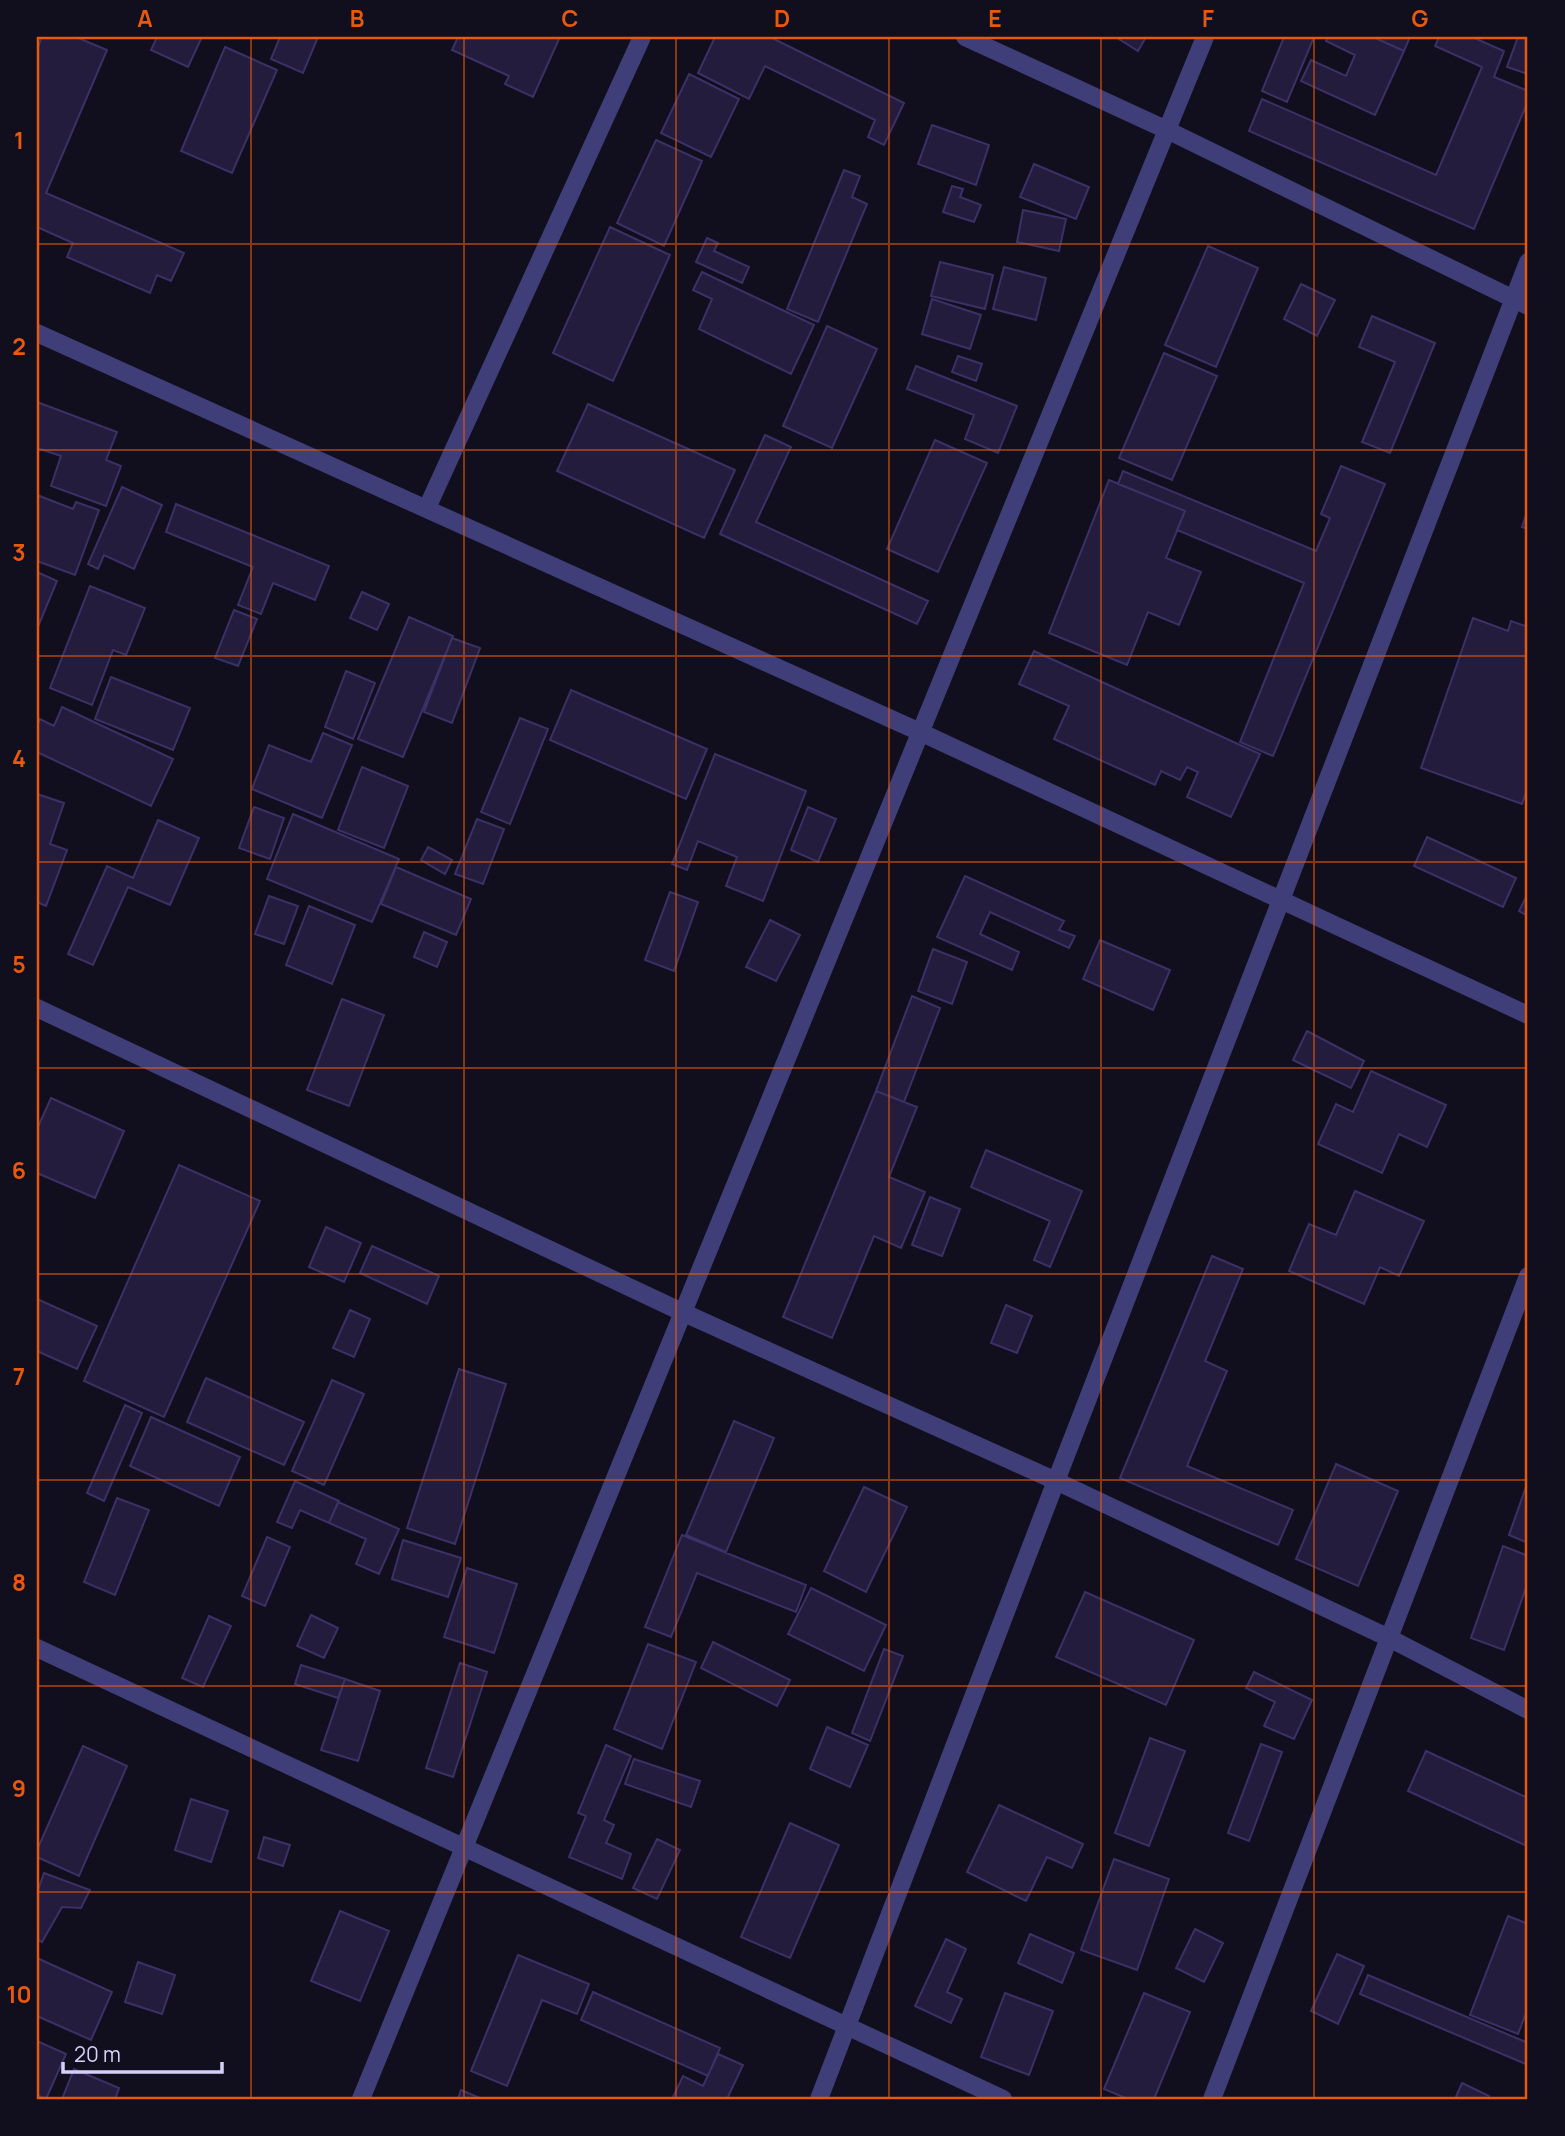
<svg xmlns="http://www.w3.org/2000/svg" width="1565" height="2136" viewBox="0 0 1565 2136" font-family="Manrope,sans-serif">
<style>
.building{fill:#231c3c;stroke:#3b3166;stroke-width:2}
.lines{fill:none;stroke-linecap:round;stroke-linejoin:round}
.minor{stroke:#403e78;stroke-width:18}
.grid{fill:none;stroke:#e8590c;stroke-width:2;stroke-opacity:0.55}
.neatline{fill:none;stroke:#e8590c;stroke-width:2.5}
.grid-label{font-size:23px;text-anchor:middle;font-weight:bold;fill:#e8590c}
</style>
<rect width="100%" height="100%" fill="#110e1d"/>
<path class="building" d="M42,37h34l31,13 -61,143 138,60 -13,28 -14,-6 -7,18 -83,-36 6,-14 -36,-16v-177z
M157,37h45l-14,30 -37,-17z
M280,37h38l-15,36 -32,-14z
M458,37h95l6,2 -26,58 -28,-13 4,-8 -57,-26z
M715,37h55l134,66 -20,42 -16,-8 7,-17 -110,-54 -16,33 -51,-26z
M1121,37h25l-8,14 -19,-12z
M1284,37h30l-27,65 -25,-11z
M1328,37h45l31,14 -29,64 -74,-34 10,-21 35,16 9,-21 -29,-14z
M1373,37h37l-6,14z
M1439,37h33l32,14 -10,26 34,14v10l-54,128 -225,-98 13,-32 174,76 46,-108 -47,-21z
M1518,37h10v37l-21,-7z
M225,47l52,23 -45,103 -51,-22z
M689,74l50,25 -28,58 -50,-24z
M932,125l57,20 -13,40 -58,-21z
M656,140l46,21 -38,85 -47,-23z
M1034,164l55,23 -13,32 -56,-22z
M844,170l16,6 -8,21 15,7 -49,118 -31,-13z
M952,186l11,3 -3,8 21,8 -7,17 -31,-10z
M1023,210l43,9 -7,32 -42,-9z
M610,227l60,28 -57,126 -60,-28z
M707,238l11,5 -4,8 35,16 -7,16 -46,-21z
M1208,246l50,22 -42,99 -51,-22z
M940,262l53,13 -8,34 -54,-13z
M1004,267l42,11 -10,42 -43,-11z
M702,272l112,53 -23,49 -92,-45 13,-30 -19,-9z
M1301,284l34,16 -18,36 -33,-17z
M932,299l49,16 -11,34 -48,-15z
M1372,316l63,27 -45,110 -28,-11 33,-80 -36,-15z
M827,326l50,23 -45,99 -49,-22z
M1164,353l53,23 -45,104 -53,-22z
M958,356l24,8 -6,17 -24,-9z
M916,366l101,40 -19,47 -33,-14 9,-24 -67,-26z
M37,402l80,30 -11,28 15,6 -15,40 -55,-20 10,-30 -24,-8z
M588,404l147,66 -31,68 -147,-67z
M765,435l26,12 -35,75 172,79 -11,23 -197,-90z
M935,440l52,23 -49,109 -51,-23z
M1341,466l44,18 -112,272 -33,-14 64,-159 -127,-53 8,-19 -67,-27 5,-13 193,80 14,-33 -9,-4z
M1109,480l76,31 -19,47 35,14 -22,53 -31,-13 -21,53 -78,-32z
M122,487l40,18 -28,64 -30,-14 -6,14 -10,-5z
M37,495l36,14 3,-7 23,8 -24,65 -38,-14z
M176,504l153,62 -14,34 -42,-17 -12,31 -23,-9 15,-38 -87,-35z
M1528,509v20l-6,-2z
M37,572l20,9 -20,48z
M90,586l55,22 -19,47 -13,-5 -21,55 -42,-17z
M362,592l27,12 -12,26 -27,-12z
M234,610l23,9 -19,47 -23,-8z
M409,617l44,19 -50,121 -45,-18z
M1473,618l35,13 3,-10 17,6v159l-6,18 -101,-36z
M452,638l28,10 -28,75 -28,-11z
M1034,651l226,103 -29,63 -44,-20 11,-25 -11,-5 -7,13 -19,-9 -6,14 -101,-46 15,-33 -50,-22z
M346,671l29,12 -22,56 -28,-12z
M111,677l79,31 -17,42 -78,-31z
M571,690l136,59 -21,50 -136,-59z
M62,707l111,52 -22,47 -114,-54v-26l3,-7 14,7z
M520,718l28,11 -38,95 -29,-12z
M323,733l29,12 -30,73 -70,-29 17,-44 42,17z
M715,754l91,37 -43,110 -37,-15 11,-29 -39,-16 -11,29 -15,-6z
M362,767l46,19 -24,62 -46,-18z
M37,794l27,9 -14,41 17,6 -21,56 -9,-4z
M254,807l30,11 -14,41 -31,-11z
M808,807l28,12 -18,43 -27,-12z
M293,814l106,45 -27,63 -105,-43z
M477,819l27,10 -21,55 -28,-10z
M158,820l41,18 -29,67 -42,-18 -35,78 -25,-11 39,-88 26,12z
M1427,837l89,41 -13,29 -89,-41z
M428,847l24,13 -7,14 -24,-14z
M396,867l75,32 -15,36 -75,-31z
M965,876l99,45 -5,9 16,6 -6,12 -79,-36 -10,22 39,18 -7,18 -75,-33z
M670,892l28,10 -24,69 -29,-11z
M1528,893v23l-9,-5z
M269,896l29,10 -14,38 -29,-10z
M309,906l46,19 -23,59 -46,-19z
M770,920l30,15 -24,46 -30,-14z
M424,932l23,10 -10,25 -23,-10z
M1100,940l70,30 -17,40 -70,-31z
M933,949l34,13 -15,42 -34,-13z
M912,996l28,12 -36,94 -28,-11z
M342,999l42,16 -35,91 -42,-16z
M1307,1031l57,30 -13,27 -58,-28z
M1371,1071l75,34 -19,42 -28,-13 -17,39 -64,-29 18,-40 17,8z
M876,1091l41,16 -28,70 36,15 -24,56 -27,-12 -42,102 -49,-21z
M51,1098l73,33 -29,67 -58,-25v-44z
M986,1150l96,41 -32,76 -16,-7 16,-39 -79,-34z
M179,1165l81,36 -96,216 -80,-36z
M1355,1191l69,30 -25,55 -19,-9 -16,37 -75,-33 20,-47 27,11z
M930,1197l30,12 -18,47 -30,-11z
M326,1227l35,16 -17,39 -35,-15z
M372,1246l67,30 -12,28 -67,-31z
M1212,1256l31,13 -38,92 22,10 -40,95 106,44 -15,35 -158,-67z
M37,1299l60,27 -20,43 -40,-18z
M1006,1305l26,11 -15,37 -26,-10z
M350,1310l20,9 -16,38 -21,-9z
M459,1369l47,15 -51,160 -48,-16z
M206,1378l98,44 -20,43 -97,-43z
M332,1380l32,14 -40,91 -32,-14z
M125,1405l17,8 -38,88 -17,-8z
M151,1417l89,40 -21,49 -89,-40z
M734,1421l40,17 -48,114 -40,-17z
M1336,1464l62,27 -40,95 -62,-27z
M295,1481l44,20 -10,22 -29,-13 -8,18 -15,-6z
M1528,1481v62l-19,-8z
M864,1487l43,20 -41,85 -42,-21z
M117,1498l32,12 -34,85 -31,-13z
M338,1502l61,27 -20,45 -23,-10 10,-25 -37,-16z
M682,1535l124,50 -10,27 -99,-39 -26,64 -26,-10z
M267,1537l23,10 -25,59 -23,-10z
M403,1540l58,18 -13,39 -56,-18z
M1503,1546l25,10v26l-24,68 -33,-12z
M467,1568l50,16 -23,69 -50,-16z
M811,1588l75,37 -22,46 -76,-37z
M1085,1592l109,48 -28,65 -110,-48z
M311,1615l27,13 -14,30 -27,-12z
M209,1616l22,10 -28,61 -21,-9z
M713,1642l77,38 -13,26 -76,-38z
M648,1644l48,18 -34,87 -48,-20z
M884,1649l19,7 -33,85 -18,-8z
M460,1663l27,9 -34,105 -27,-9z
M301,1665l44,14 -7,19 -43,-14z
M1254,1672l58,28 -18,39 -30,-13 11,-24 -29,-14z
M345,1679l35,12 -22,70 -37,-11z
M827,1727l41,18 -18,42 -40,-18z
M1150,1738l35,13 -36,95 -34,-13z
M1261,1744l21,8 -33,89 -21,-8z
M606,1745l25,11 -27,64 10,5 -8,18 25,11 -9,25 -53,-22 17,-41 -8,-3z
M83,1746l44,20 -48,110 -42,-19v-7z
M1426,1751l102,47 -1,48 -119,-55z
M634,1759l66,22 -9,26 -66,-23z
M191,1799l37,12 -17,51 -36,-12z
M999,1805l84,39 -11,24 -25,-11 -21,44 -59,-29z
M790,1823l49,22 -49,113 -49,-21z
M264,1837l26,8 -7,21 -25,-8z
M657,1839l23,11 -23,49 -24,-11z
M1114,1859l55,20 -32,91 -56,-20z
M44,1873l46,17 -9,18 -19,-1 -20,35 -5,-3v-46z
M340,1911l49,20 -29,70 -49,-20z
M1508,1916l20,8v84l-10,26 -48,-19z
M1195,1929l28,14 -19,39 -28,-14z
M1030,1934l44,19 -12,30 -44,-20z
M946,1939l20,10 -19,43 15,7 -11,24 -36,-17z
M1337,1954l27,12 -26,58 -27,-13z
M518,1955l71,29 -12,30 -35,-14 -35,86 -36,-15z
M37,1958l75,34 -21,48 -54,-24z
M138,1962l37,13 -13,39 -37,-12z
M1368,1975l160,68v22l-168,-71z
M593,1992l127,56 -12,28 -127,-56z
M1005,1993l48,18 -24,64 -48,-18z
M1144,1993l46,19 -36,87h-26l-24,-10z
M37,2041l29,13 -20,45 -9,-4z
M718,2054l25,11 -16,34h-55l11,-23 20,10z
M74,2069l45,19 -4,11h-53z
M1462,2083l27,13 -2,3h-32z
M461,2090l21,9h-24z"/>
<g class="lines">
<path class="minor" d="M965,37l202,93 361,176
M37,333l883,399 608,283
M427,508l215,-471
M37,1008l645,304 374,169 333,157 139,72
M37,1648l966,451
M361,2099l844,-2062
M819,2099l237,-618 472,-1219
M1212,2099l316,-823"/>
</g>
<path class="grid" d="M251,37v2062M464,37v2062M676,37v2062M889,37v2062M1101,37v2062M1314,37v2062M37,244h1491M37,450h1491M37,656h1491M37,862h1491M37,1068h1491M37,1274h1491M37,1480h1491M37,1686h1491M37,1892h1491"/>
<rect width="1565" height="2136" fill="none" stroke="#110e1d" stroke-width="77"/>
<path d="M63 2062v10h159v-10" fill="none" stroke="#d4d0fa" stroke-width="3.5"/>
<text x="74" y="2062" font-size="21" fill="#d4d0fa" stroke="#110e1d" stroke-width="5" paint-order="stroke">20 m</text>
<rect x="38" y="38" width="1488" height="2060" class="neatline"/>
<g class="grid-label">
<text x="145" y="27">A</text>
<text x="357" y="27">B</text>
<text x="570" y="27">C</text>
<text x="782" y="27">D</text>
<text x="995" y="27">E</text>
<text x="1208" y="27">F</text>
<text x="1420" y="27">G</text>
<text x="19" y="149">1</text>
<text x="19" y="355">2</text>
<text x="19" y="561">3</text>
<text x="19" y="767">4</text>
<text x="19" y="973">5</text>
<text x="19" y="1179">6</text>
<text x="19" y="1385">7</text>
<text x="19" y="1591">8</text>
<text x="19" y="1797">9</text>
<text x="19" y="2003">10</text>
</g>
</svg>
